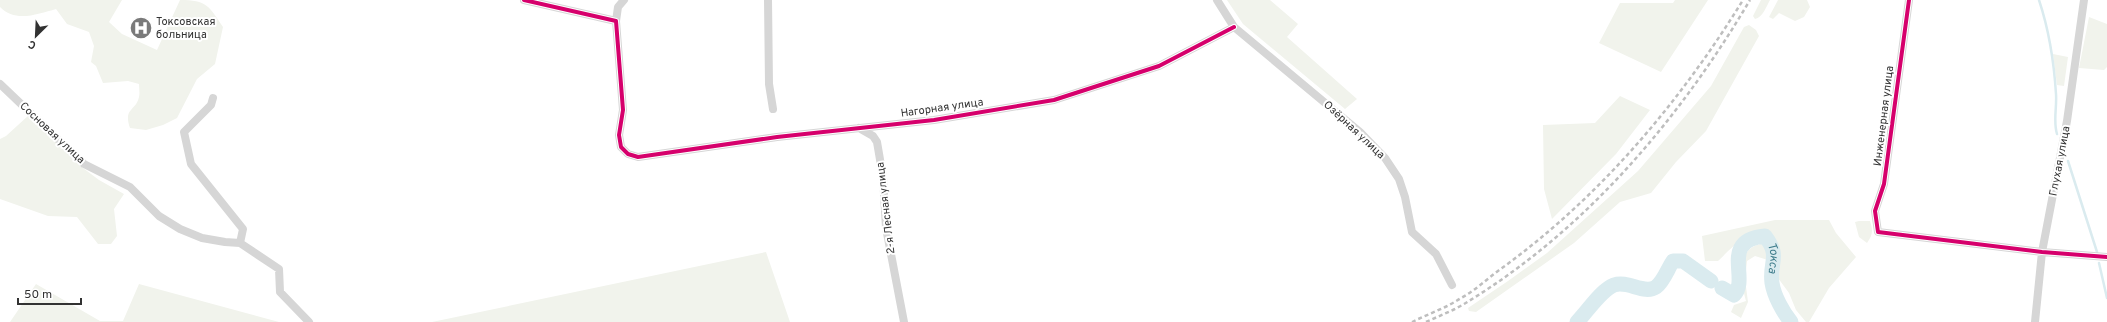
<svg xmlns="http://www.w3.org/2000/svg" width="2107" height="322" viewBox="0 0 2107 322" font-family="Overpass,sans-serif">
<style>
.green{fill:#f1f3ec}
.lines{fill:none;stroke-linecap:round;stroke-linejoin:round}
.stream{stroke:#daebef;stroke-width:2.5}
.river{stroke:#daebef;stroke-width:15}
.street{stroke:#d6d6d6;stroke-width:8}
.rail{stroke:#bebebe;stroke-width:2.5;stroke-dasharray:4 3;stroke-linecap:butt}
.cycleway-casing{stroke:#fff;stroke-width:6}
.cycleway{stroke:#d6006c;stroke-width:4}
.labels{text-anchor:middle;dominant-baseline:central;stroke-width:4;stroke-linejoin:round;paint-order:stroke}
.poi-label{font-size:11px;fill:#323232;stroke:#fff;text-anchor:start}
.street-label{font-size:11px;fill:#323232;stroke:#fff}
.water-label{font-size:12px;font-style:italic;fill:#407d8c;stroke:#fff}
</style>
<rect width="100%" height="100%" fill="#fff"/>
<path class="green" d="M0,0h122l-13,22 13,12 35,16 23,-50c27,0 29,6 43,27l-8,37 -18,15 -20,39 -14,7 -17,5 -16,-2c-7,-20 6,-17 9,-31 1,-4 0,-9 0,-13l-11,-3 -25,2 -7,-17 -5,-4 3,-16 -5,-14 -22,-8 -11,-15c-18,5 -41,14 -56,-2z
M1227,0h43l28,24 -11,13 70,62 -12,10 -102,-85z
M1675,0h33l-47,72 -62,-29 21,-40h53z
M1761,0h9c-4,7 -7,17 -15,19l-2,-3z
M1778,0h29l3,7 -6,10 -9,4 -16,-8 -6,6 -4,-2z
M2089,17l18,7v43l-3,3 -25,-2z
M1749,25l7,5 3,6 -53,95 -30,31 -25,31 -31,9 -46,41 -98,69 -7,-1 -1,-3 40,-27 39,-28 91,-82 73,-85 33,-59z
M2053,54l15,3 -4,29 -7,-1z
M1620,96l30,14 -34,44 -64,65 -8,-30 -1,-64 52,-2z
M29,115l50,50 20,15 25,14 -10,15 3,27 -6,8h-13l-21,-27 -29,-1 -48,-17v-60l6,-3z
M1775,220h54l7,13 20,24 -27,31 -20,34h-3l-10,-12 -7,-17 -11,-15 1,-18 -5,-16 -7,-10c-26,1 -32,11 -49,27h-13l-3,-25z
M1859,221h11c3,9 3,14 -3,22l-8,-6 -4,-15z
M1760,244h6l5,4v13l-16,-5 -8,5 -2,18 3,23 -7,16 -10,-6 3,-7 12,-4c-5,-20 -12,-50 14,-57z
M766,252l24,70h-358z
M36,284l64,37h23l16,-37 140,38h-269z"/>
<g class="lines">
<path class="stream" d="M2039,0c10,30 15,62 17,94 1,14 -3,27 1,40
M2068,161l29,91
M2099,263l8,35"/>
<g class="river">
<path id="s1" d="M1722,288l12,7c16,-16 -15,-55 31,-59 16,21 4,26 7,47 2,13 11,29 19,39"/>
<path d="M1577,322c10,-10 24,-32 37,-37 14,-5 30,10 42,2 8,-6 12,-19 17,-26h10l28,20"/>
</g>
<path class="street" d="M524,0l92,21 7,89 -4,25 2,12 7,7 10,3 139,-20 157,-17 120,-20 105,-34 75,-39
M768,0l1,84 4,25
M1217,0l17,27 126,105 25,26 14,21 6,18 7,35 24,22 16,31
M1909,0l-25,184 -9,27 3,21 164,20 65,5
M616,21l2,-14 6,-7
M0,84l84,80 46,23 29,29 21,13 22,9 23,4 15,1 39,26 1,23 29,30
M213,98l-2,7 -27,27 7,32 52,65 -3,14
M859,128l14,8 4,6 6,35 3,51 18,94
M2035,322l7,-70 25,-131 17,-121"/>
<path class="rail" d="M1412,322c16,-8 34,-14 49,-24 15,-8 27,-20 41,-30 98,-71 178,-166 241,-268
M1426,322c13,-6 26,-11 38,-18 121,-73 215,-184 286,-304"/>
<g class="cycleway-casing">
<path id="cycleway" d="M524,0l92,21 7,89 -4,25 2,12 7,7 10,3 139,-20 157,-17 120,-20 105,-34 75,-39
M1909,0l-25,184 -9,27 3,21 164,20 65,5"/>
</g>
<use href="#cycleway" class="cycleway"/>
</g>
<defs>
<g id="hospital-disc" transform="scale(1.15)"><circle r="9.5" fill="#7a7a7a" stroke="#fff"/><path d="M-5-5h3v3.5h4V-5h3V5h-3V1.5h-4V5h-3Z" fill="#fff"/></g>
</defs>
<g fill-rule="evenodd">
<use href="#hospital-disc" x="141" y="28"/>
</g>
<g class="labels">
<g class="poi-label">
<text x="156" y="22">Токсовская<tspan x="156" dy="13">больница</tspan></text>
</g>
<g class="street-label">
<text transform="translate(942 108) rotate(-8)">Нагорная улица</text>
<text transform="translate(1884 116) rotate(-83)">Инженерная улица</text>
<text transform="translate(1354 130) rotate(43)">Озёрная улица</text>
<text transform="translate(52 133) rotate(43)">Сосновая улица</text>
<text transform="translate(2060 161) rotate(-79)">Глухая улица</text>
<text transform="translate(886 208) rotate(-97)">2-я Лесная улица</text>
</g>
<g class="water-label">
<text stroke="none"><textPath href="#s1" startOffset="115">Токса</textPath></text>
</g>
</g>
<g transform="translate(36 36) rotate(204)" stroke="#ffffff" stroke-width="3" paint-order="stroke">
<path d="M0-3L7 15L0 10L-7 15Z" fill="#323232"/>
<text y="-6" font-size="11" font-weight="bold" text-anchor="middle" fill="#323232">С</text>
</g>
<path d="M18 298v6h63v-6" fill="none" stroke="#323232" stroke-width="2"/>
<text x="24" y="298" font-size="12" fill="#323232" stroke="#ffffff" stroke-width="3" paint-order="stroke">50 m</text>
</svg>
